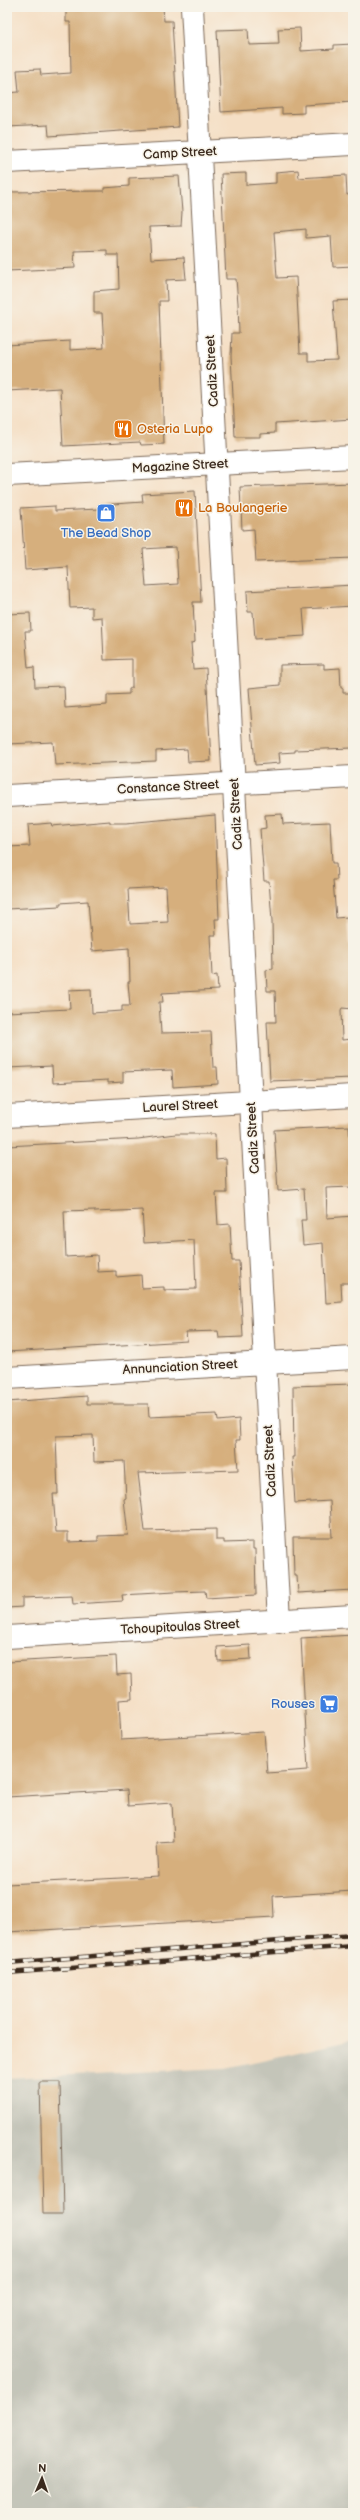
<svg xmlns="http://www.w3.org/2000/svg" width="360" height="2520" viewBox="0 0 360 2520" font-family="'Balsamiq Sans',sans-serif">
<style>
.industrial{fill:#c4c5b9}
.building{fill:#d6af7d;fill-rule:evenodd}
.lines{fill:none;stroke-linecap:round;stroke-linejoin:round}
.minor-casing{stroke:#7c6958;stroke-width:24}
.minor{stroke:#fff;stroke-width:22}
.rail-casing{stroke:#3b2a1e;stroke-width:4.5}
.rail{stroke:#f7f3e8;stroke-width:3;stroke-dasharray:9;stroke-linecap:butt}
.labels{text-anchor:middle;dominant-baseline:central;stroke-width:3;stroke-linejoin:round;paint-order:stroke}
.street-label{font-size:13px;fill:#3b2a1e;stroke:#f7f3e8}
.food-label{font-size:13px;fill:#c56008;stroke:#f7f3e8;text-anchor:start}
.shop-label{font-size:13px;fill:#366cbe;stroke:#f7f3e8}
</style>
<rect width="100%" height="100%" fill="#f7f3e8"/>
<filter id="ink" filterUnits="userSpaceOnUse"><feTurbulence type="fractalNoise" baseFrequency=".025" numOctaves="2"/><feDisplacementMap in="SourceGraphic" scale="8" xChannelSelector="R" yChannelSelector="G"/><feConvolveMatrix kernelMatrix="1 2 1 2 8 2 1 2 1" color-interpolation-filters="sRGB"/></filter>
<filter id="wash" filterUnits="userSpaceOnUse"><feTurbulence type="fractalNoise" baseFrequency=".012" numOctaves="4" result="noise"/><feDisplacementMap in="SourceGraphic" scale="16" xChannelSelector="R" yChannelSelector="G"/><feGaussianBlur stdDeviation="0.9" result="paint"/><feColorMatrix in="noise" values="0 0 0 0 0 0 0 0 0 0 0 0 0 0 0 0 0 1.4 0 .05"/><feComposite in="paint" operator="in"/></filter>
<g filter="url(#wash)">
<rect width="100%" height="100%" fill="#f5dfc5"/>
<path class="industrial" d="M353,2040v473h-346v-435l219,-10z"/>
<g id="blocks">
<path class="building" d="M66,7h97l1,14h8l6,106 -129,9 -1,-11 -41,2v-34l12,-1 -2,-22 23,-1 1,6 30,-2 -1,-51h-4z
M300,28l1,23 33,-2v-4l19,-1v58l-49,3v8l-22,1v-6l-61,4 -4,-82 31,-1 1,16 30,-1 -1,-15z
M298,170l1,8 47,-3 1,20 5,-1 1,72 -20,1 -2,-31 -25,2v-9l-32,3 3,46 19,-1 4,76h8v8l29,-1 -4,-59 20,-1v119l-78,5v9l-15,1v3h-25l-4,-81 1,-23h7l-1,-30 -2,-24h-10l-5,-105 25,-1v12l30,-2v-11z
M179,176l3,36 -1,14 -32,1 2,32 33,-2 2,22 -20,1 1,21h-8l5,143 -23,1 -1,-3 -77,4 -3,-58 -53,3v-46l63,-4v9l34,-2 -2,-35h-8v-22l25,-2 -1,-34h-11v-5l-33,1 1,17 -68,3v-79l97,-1v-3l25,-2v-8z
M353,483v75l-97,4 -2,-33 -12,1 -2,-43z
M195,491l6,111h-8l2,40 -4,1 2,26 13,-1 5,93 -23,1 -1,-13 -31,2v10l-101,4 -2,-23 -46,2v-130l23,-1 1,18h-6l3,37 6,-1 1,20 29,-1 1,22 42,-3v-10l22,-1v-5l3,-1v-29l-28,1 -2,-43 -10,1v-11l-22,1 -2,-41 -43,3 -4,-62 34,-2v5l44,-2v-4l44,-3 -1,-8zM176,547l2,37 -32,2 -3,-37z
M353,585v21l-50,3 2,27 -50,3 -2,-27h-5l-1,-21z
M324,664v5l16,-1 1,20h2v5h8l2,55 -58,2v2l-16,1 1,10 -25,2 -6,-77 31,-3v-20z
M282,814l1,10 47,-2 2,41h4l1,17h-4l3,38 11,-1 2,27 4,-1v66l-11,-1 -1,2 1,30 11,-1v39l-83,3 -3,-59h9l-1,-31h-8l-1,-21 7,-1 -1,-48 -3,-40h-5l-4,-52 6,-1 -1,-13z
M215,815l4,104h-4l1,16h-6l2,41 5,-1 1,15 -56,3 1,9h-4l2,31 50,-1 2,35h4l1,17 -45,3 -1,-17 -49,2v10l-15,1v-3l-55,3 -1,-17 -45,2v-56l63,-3 -1,-19 22,-1 1,24 30,-2v-5h8l-2,-24h2l-1,-34 -37,3 -4,-50 -28,2v3l-53,3v-62l23,-1 -2,-21 23,-2 1,3 58,-5v2h16zM166,887l2,35 -38,2 -2,-35z
M349,1126l3,61 -26,1 1,30 26,-2v25h-2l2,42h-12l1,19 -16,1 -3,-60 -20,2 -2,-25h5l-2,-31 -26,2 -4,-61z
M176,1134h39l1,25 10,-1 1,35h-11l2,32 12,-1 2,37h7l4,76 -24,1 -1,-7 -32,1 1,9 -180,11v-206l131,-7zM95,1210v2l47,-2 2,33 50,-3 2,49 -32,1v-3l-22,1 -1,-13 -25,2v-6l-18,1 -1,-17 -31,2 -2,-46z
M353,1384v206l-55,3 -1,-17h-3l-1,-39h39l-2,-36 -35,2 -3,-46h2l-1,-71z
M87,1396v8h61l1,13 68,-3 1,7 21,-2 1,21h-4l2,30 -100,3 7,58 71,-2v11h8v3l29,-1v7h2l1,46 -50,3 -1,-7 -31,1 -52,3 1,6 -50,3 -1,-8 -50,2v9l-15,1v-206zM93,1435l1,27 30,-1 2,37 -2,1 4,36 -30,1v5l-30,1v-10h-12l-3,-38h5l-2,-58z
M353,1635v256l-80,5 1,21 -267,15v-48l152,-8 -2,-33 17,-1 -2,-39 -44,3 -1,-16 -120,7v-135l109,-6 1,19 14,-1 1,25 -13,1 2,40 143,-8 3,41 41,-3 -7,-132z
M250,1645l1,14 -33,2 -1,-14z
M40,2082h20l3,132h-20z"/>
</g>
</g>
<g filter="url(#ink)">
<use href="#blocks" fill-opacity="0" stroke="#7c6958" stroke-width="1"/>
<g class="lines">
<g class="minor-casing">
<path id="minor" d="M192,7l87,1614
M7,162l346,-18
M7,475l346,-18
M7,796l346,-19
M7,1116l346,-20
M7,1378l346,-20
M7,1637l346,-21"/>
</g>
<use href="#minor" class="minor"/>
<g class="rail-casing">
<path id="rail" d="M7,1963l346,-28
M7,1973l346,-27"/>
</g>
<use href="#rail" class="rail"/>
</g>
</g>
<defs>
<g id="restaurant-square" transform="scale(1)"><rect x="-9" y="-9" width="18" height="18" rx="4" fill="#e8710a" stroke="#f7f3e8"/><path d="M-5-6h1v4h1v-4h1v4h1v-4h1v5L-1.5 .5V6h-2V.5L-5-1ZM5-6V6H3V1.5H1.5Q1.5-4 5-6Z" fill="#fff"/></g>
<g id="shop-square" transform="scale(1)"><rect x="-9" y="-9" width="18" height="18" rx="4" fill="#3f7fe0" stroke="#f7f3e8"/><path d="M-5-2.5h2.3a2.7 3.5 0 0 1 5.4 0H5L5.5 6h-11ZM-1.5-2.5h3a1.5 2.3 0 0 0-3 0Z" fill="#fff"/></g>
<g id="supermarket-square" transform="scale(1)"><rect x="-9" y="-9" width="18" height="18" rx="4" fill="#3f7fe0" stroke="#f7f3e8"/><path d="M-6-5.5h2.5l.6 2H6L4.5 2H-2.5L-4.4-4H-6ZM-1.5 3.2a1.3 1.3 0 1 0 .1 0ZM3 3.2a1.3 1.3 0 1 0 .1 0Z" fill="#fff"/></g>
</defs>
<g fill-rule="evenodd">
<use href="#restaurant-square" x="123" y="429"/>
<use href="#restaurant-square" x="184" y="508"/>
<use href="#shop-square" x="106" y="513"/>
<use href="#supermarket-square" x="329" y="1704"/>
</g>
<g class="labels">
<g class="street-label">
<text transform="translate(180 153) rotate(-3)">Camp Street</text>
<text transform="translate(212 371) rotate(-93)">Cadiz Street</text>
<text transform="translate(180 466) rotate(-3)">Magazine Street</text>
<text transform="translate(168 787) rotate(-3)">Constance Street</text>
<text transform="translate(236 814) rotate(-93)">Cadiz Street</text>
<text transform="translate(180 1106) rotate(-3)">Laurel Street</text>
<text transform="translate(253 1138) rotate(-93)">Cadiz Street</text>
<text transform="translate(180 1367) rotate(-3)">Annunciation Street</text>
<text transform="translate(270 1461) rotate(-93)">Cadiz Street</text>
<text transform="translate(180 1627) rotate(-3)">Tchoupitoulas Street</text>
</g>
<g class="food-label">
<text x="137" y="429">Osteria Lupo</text>
<text x="198" y="508">La Boulangerie</text>
</g>
<g class="shop-label">
<text x="106" y="533">The Bead Shop</text>
<text x="315" y="1704" text-anchor="end">Rouses</text>
</g>
</g>
<rect width="360" height="2520" fill="none" stroke="#f7f3e8" stroke-width="24"/>
<g transform="translate(42 2478) rotate(2)" stroke="#f7f3e8" stroke-width="3" paint-order="stroke">
<path d="M0-3L7 15L0 10L-7 15Z" fill="#3b2a1e"/>
<text y="-6" font-size="11" font-weight="bold" text-anchor="middle" fill="#3b2a1e">N</text>
</g>
</svg>
